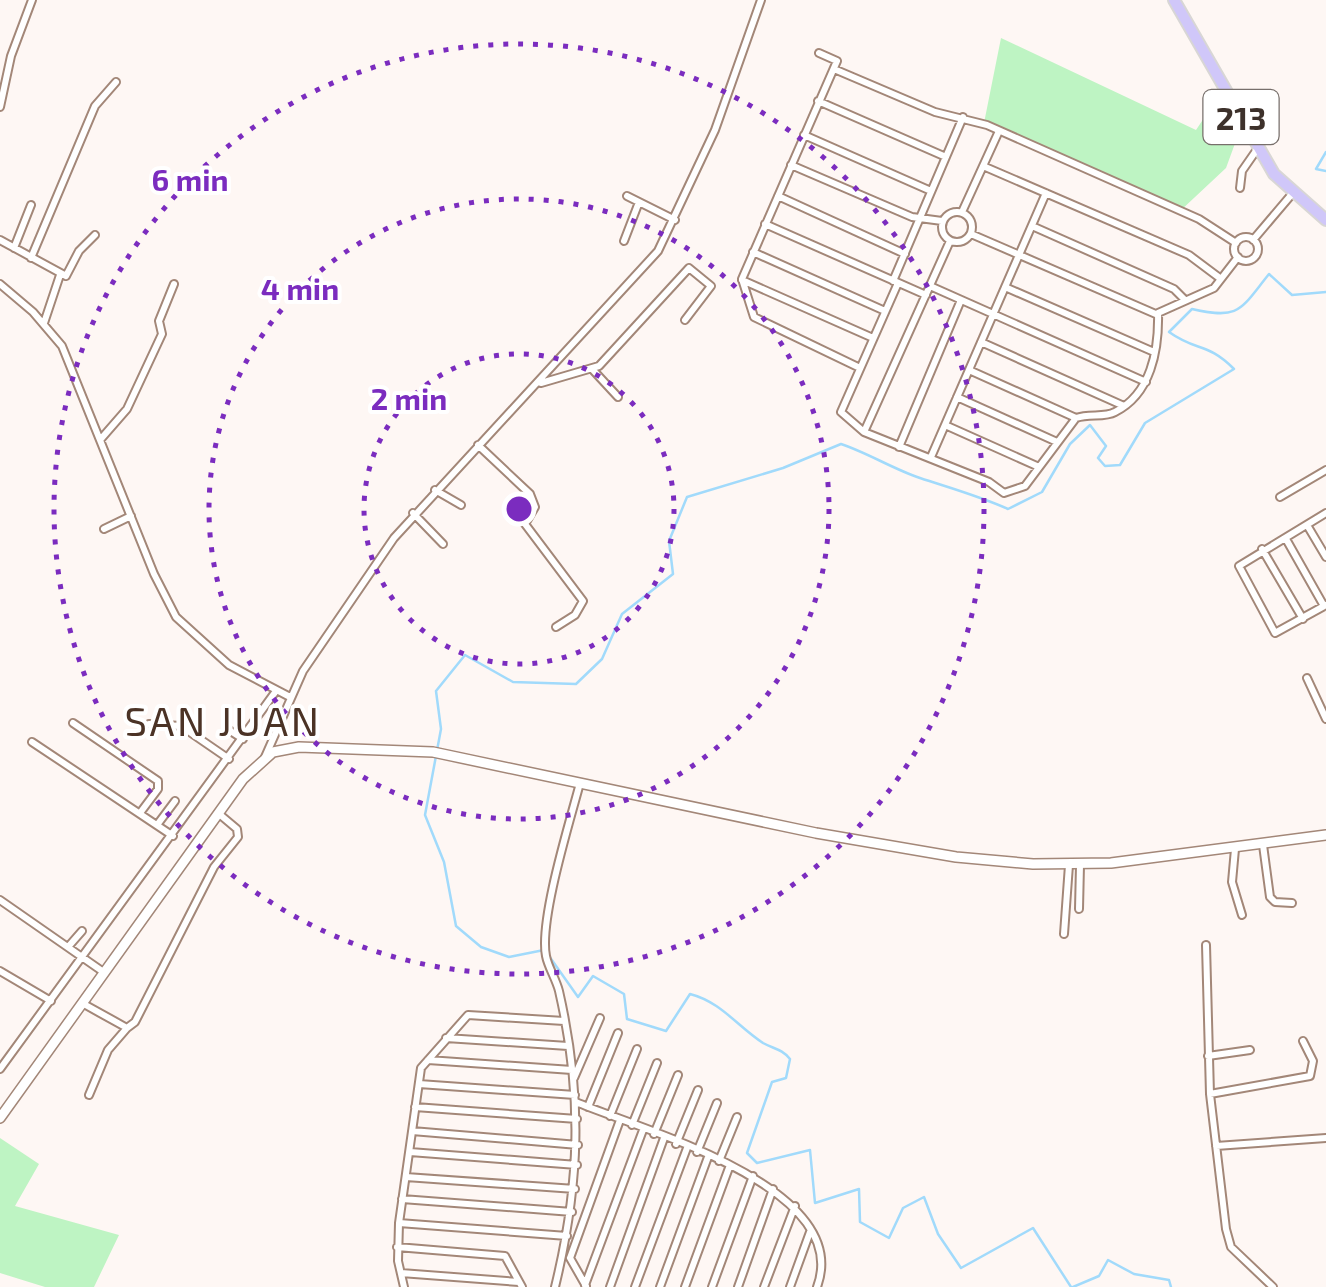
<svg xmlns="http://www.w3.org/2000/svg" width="1326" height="1287" viewBox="0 0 1326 1287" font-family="'Exo 2',sans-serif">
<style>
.green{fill:#bef4c3}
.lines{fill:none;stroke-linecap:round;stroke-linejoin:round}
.stream{stroke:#a1dafb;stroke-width:2.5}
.minor-casing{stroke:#a38778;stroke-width:10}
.tertiary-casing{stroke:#a38778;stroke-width:12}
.primary-casing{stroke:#d8d6d5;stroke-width:14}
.minor{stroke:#fff;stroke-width:6}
.tertiary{stroke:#fff;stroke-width:9}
.primary{stroke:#d0c7f9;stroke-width:10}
.ring{fill:none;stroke:#7b2cbf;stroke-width:5;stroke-dasharray:5 10}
.labels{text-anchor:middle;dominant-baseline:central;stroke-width:8;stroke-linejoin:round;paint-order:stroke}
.shield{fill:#fff;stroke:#776f6b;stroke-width:2.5}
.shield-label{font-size:32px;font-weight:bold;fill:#3d312b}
.quarter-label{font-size:40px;letter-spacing:2.5px;fill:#4b3326;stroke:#fff}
.centre{fill:#7b2cbf;stroke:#fff;stroke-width:5}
.ring-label{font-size:30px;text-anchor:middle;font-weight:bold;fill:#7b2cbf;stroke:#fff;stroke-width:8;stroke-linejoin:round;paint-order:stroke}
</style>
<rect width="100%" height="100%" fill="#fef7f4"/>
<path class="green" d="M1001,38l195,92 22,-33 19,41 -11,30 -47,44 -195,-89z
M0,1138l39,26 -24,42 104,29 -25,52h-49l-45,-14z"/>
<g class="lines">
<path class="stream" d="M1326,152l-10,17 10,2
M544,950l-35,7 -28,-10 -25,-21 -12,-64 -19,-47 16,-86 -5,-38 29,-36 48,27 63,2 26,-25 20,-45 51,-40 -4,-33 18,-44 96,-29 58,-24c27,9 52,25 79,34 30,10 59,18 88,31l34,-17 28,-48 20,-19 16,21 -8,12 7,8 15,-1 25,-42 89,-54c-27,-27 -37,-17 -65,-37l23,-23c48,11 48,1 77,-35l23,21 34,-3
M549,956l29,41 15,-21 31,18 3,25 39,12 24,-37c31,8 47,32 73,49 11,6 19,6 27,16l-4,19 -14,4 -25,71 10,10 53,-13 5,53 44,-14 1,33 29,16 14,-30 21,-11 14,37 23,34 72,-40 38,59
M1073,1287l26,-11 9,-16 26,14 35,6 2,7"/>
<g class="minor-casing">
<path id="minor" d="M819,53l18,8 -95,218 12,38 106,51
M834,69l101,43 52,13 212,94 37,24
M818,101l128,56
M0,107l11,-51 21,-56
M804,135l127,56
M791,165l121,52 30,4
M983,166l206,89 32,24
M1240,188l2,-17 16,-23
M627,196l48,24
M778,196l127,58
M942 227a15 15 0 1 1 30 0a15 15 0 1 1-30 0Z
M962,212l37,-81
M765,224l161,71
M1032,226l142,63 11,11
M971,234l187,81
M1234 249a12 12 0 1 1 24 0a12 12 0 1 1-24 0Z
M0,240l66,36 13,-25 16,-16
M1253,240l39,-46
M624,241l15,-39
M14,248l17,-43
M753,252l132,59
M31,258l64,-152 21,-24
M742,280l131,58
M893,281l70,-164
M898,283l-57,129 23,20 125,50 15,11 21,-7 51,-68c13,-5 28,0 39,-6 36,-18 44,-62 43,-99l56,-25 24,-31
M0,284l33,28 29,34 92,228 22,43 53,48 61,32
M930,286l216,96
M1005,287l149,65
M44,323l16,-48
M981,342l143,64
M593,370l25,27
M969,370l107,48
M541,383l58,-17 90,-98 22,18 -26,34
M957,397l100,45
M945,425l94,42
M864,432l86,-191
M100,440l27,-31 35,-75 -3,-13 15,-37
M478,445l52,49 5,13 -10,17 58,77 -8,14 -19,12
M899,447l62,-147
M931,457l115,-264
M435,490l26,15
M1280,497l46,-27
M413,513l30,31
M1326,513l-87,53 36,67 51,-28
M1307,525l19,32
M104,529l27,-13
M1286,539l38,67
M1262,549l41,70
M1307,678l19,41
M73,723l85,58v8l-18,24
M149,724l32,2 48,33
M229,730l14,9
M32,742l141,94
M265,757l38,-86 91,-133 264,-287 57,-121 46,-130
M157,825l18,-24
M1263,845l7,52 5,5 17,1
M1235,849l-3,33 10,33
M0,900l102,71
M1079,909l1,-44
M1064,934l5,-69
M1206,945l4,149 16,135 5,18 42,40
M68,947l14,-16
M0,971l51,30
M82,1003l45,25 8,-6 79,-155 24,-30 -1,-8 -19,-16
M446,1038l122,8
M1208,1056l42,-6
M428,1060l144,10
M0,1069l276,-378
M574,1078l26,-60
M419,1084l156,11
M1210,1094l100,-18 3,-15 -10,-20
M89,1095l19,-45 19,-22
M576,1102c66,28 278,85 241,185
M415,1107l162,12
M588,1107l30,-74
M610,1116l27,-67
M632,1125l25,-62
M412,1131l166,14
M654,1134l24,-59
M676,1144l22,-54
M1216,1146l110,-8
M410,1152l167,13
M697,1152l20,-49
M719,1161l18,-44
M406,1177l169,12
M402,1199l170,13
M399,1223l168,13
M397,1247l108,9 17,31
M570,1258l50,-138
M570,1258l16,28
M401,1273l118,9
M585,1285l58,-155
M404,1287l-6,-26 1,-38 22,-155 47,-53 96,6
M555,1287c25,-103 28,-191 4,-296 -3,-12 -11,-24 -13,-35 -7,-36 24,-135 34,-173
M610,1287l54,-149
M635,1287l52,-139
M660,1287l48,-130
M685,1287l45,-122
M712,1287l41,-111
M738,1287l35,-98
M764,1287l31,-81
M790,1287l20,-55"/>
</g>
<g class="tertiary-casing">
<path id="tertiary" d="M0,1118l243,-339 30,-27 26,-5 134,5 383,81 140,24 77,7 78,-1 215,-28"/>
</g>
<g class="primary-casing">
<path id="primary" d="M1174,0l100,174 52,46"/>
</g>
<use href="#minor" class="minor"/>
<use href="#tertiary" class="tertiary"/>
<use href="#primary" class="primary"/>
</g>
<g class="ring">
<circle cx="519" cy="509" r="155"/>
<circle cx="519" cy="509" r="310"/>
<circle cx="519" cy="509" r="465"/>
</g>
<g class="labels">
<rect class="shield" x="1203.5" y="90" width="75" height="54" rx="8"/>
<g class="shield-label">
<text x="1241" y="117">213</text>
</g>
<g class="quarter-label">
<text x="223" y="720">SAN JUAN</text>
</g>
</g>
<circle cx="519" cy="509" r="15" class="centre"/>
<g class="ring-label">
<text x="190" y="191">6 min</text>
<text x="300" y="300">4 min</text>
<text x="409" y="410">2 min</text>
</g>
</svg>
